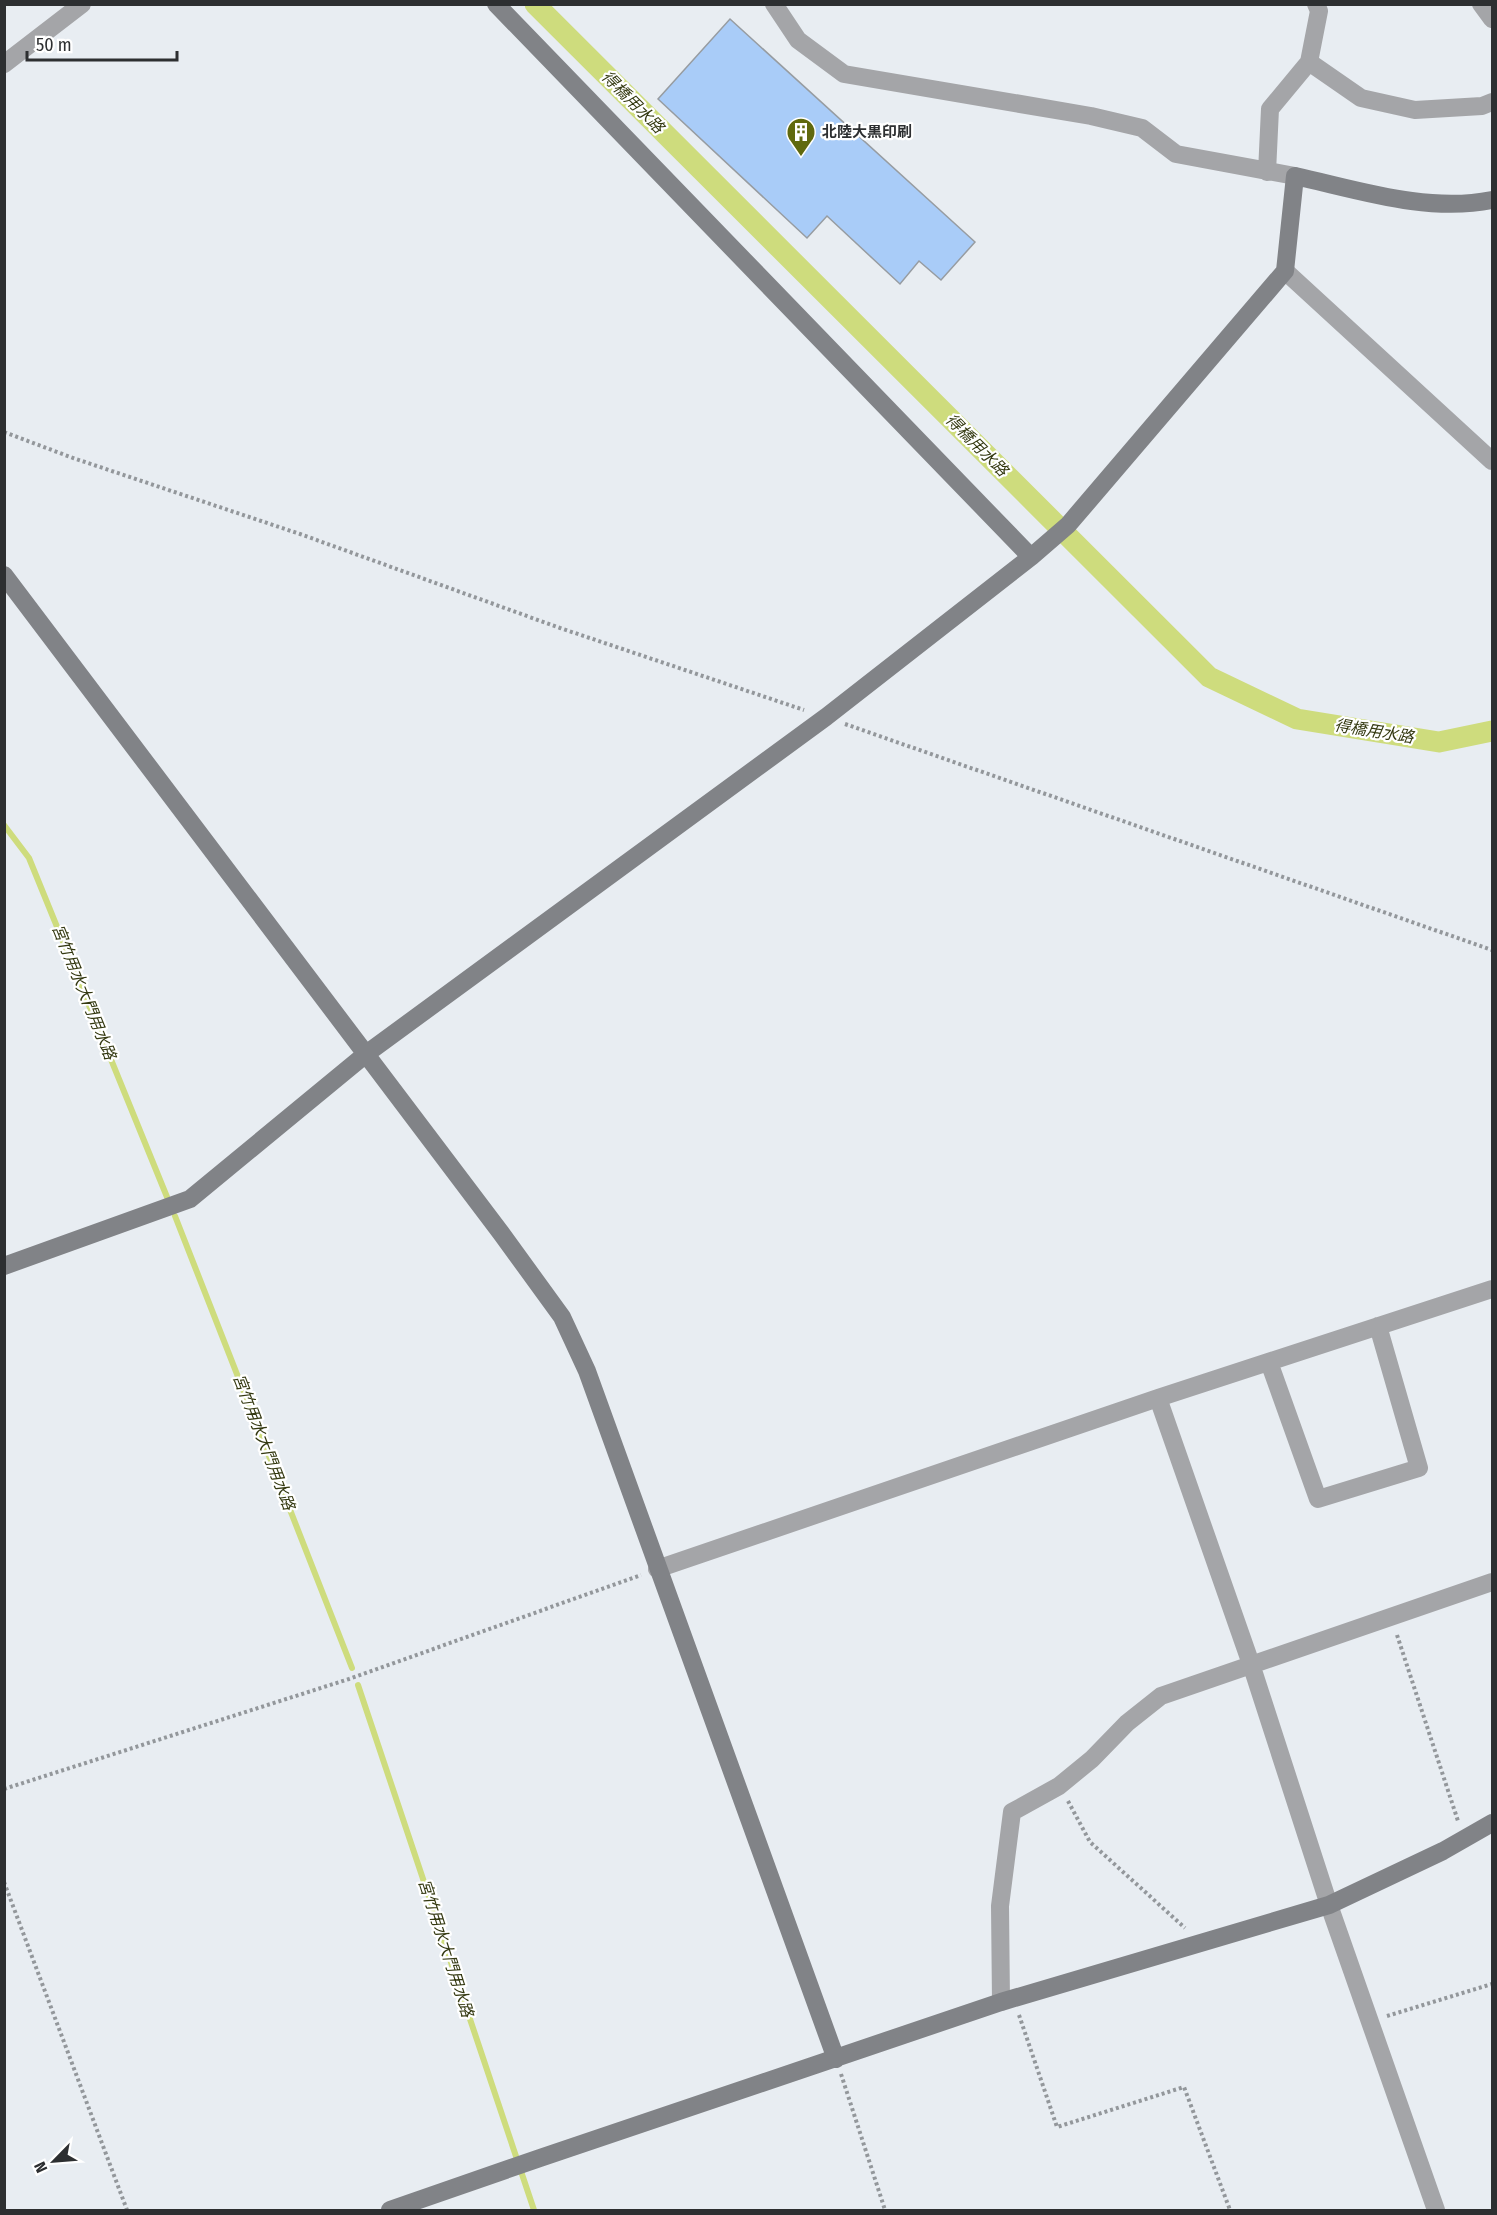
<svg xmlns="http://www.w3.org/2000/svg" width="1497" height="2215" viewBox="0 0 1497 2215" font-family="'Fira Sans Condensed','Noto Sans JP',sans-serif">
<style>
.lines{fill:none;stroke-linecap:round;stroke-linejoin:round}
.stream{stroke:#cedc7d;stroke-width:6}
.canal{stroke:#cedc7d;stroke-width:21}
.building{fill:#a9ccf8;stroke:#979ca1;stroke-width:1.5}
.path{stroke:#93979b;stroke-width:4;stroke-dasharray:3 3;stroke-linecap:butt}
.street{stroke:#a4a5a8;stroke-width:18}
.secondary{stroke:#818387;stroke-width:18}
.labels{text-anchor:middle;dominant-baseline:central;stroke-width:4.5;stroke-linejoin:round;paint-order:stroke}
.poi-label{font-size:15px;font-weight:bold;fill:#2d2f31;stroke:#fff;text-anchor:start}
.water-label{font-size:16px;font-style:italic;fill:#343911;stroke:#fff}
</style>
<rect width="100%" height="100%" fill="#e8edf2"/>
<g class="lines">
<path class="stream" d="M4,825l25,33 138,339
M175,1216l177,452
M358,1685l176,525"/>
<path class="canal" d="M535,4l674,673 88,42 142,23 53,-11"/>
</g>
<path class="building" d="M730,19l245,223 -34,38 -22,-19 -19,23 -73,-68 -20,22 -149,-139z"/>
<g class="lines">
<path class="path" d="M4,432l69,26 227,76 260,94 244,82
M845,724l647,226
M1397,1635l61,186
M4,1789l345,-110 292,-104
M1068,1801l22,41 95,86
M4,1882l123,328
M1019,2015l38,112 127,-40 46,123
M1387,2016l105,-32
M841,2074l44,136"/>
<path class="street" d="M774,4l24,36 46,34 247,42 51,12 34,26 119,22
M1481,4l11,15
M1309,62l52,36 54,12 67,-4 10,-4
M4,64l78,-60
M1267,172l3,-63 39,-47 10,-51 -3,-7
M1285,271l207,190
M1269,1362l49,137 101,-31 -41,-142
M1158,1398l93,266 78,241 107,305
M657,1569l501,-171 334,-109
M1001,2002l-1,-96 12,-94 47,-26 33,-27 35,-36 34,-27 331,-114"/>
<path class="secondary" d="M496,4l535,553
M4,575l497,658 61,84 25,54 249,688
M4,1266l186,-67 176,-145 460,-337 205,-160 37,-32 217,-254 10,-95c64,14 132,37 197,24
M390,2210l150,-52 461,-156 328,-97 114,-54 49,-28"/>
</g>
<defs>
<g id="building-pin" transform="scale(1.5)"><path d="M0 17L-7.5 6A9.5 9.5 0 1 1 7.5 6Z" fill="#60690e" stroke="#fff"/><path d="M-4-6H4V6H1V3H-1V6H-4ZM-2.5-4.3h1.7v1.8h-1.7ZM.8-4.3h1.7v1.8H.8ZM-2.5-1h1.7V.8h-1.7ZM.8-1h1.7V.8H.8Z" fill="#fff"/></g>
</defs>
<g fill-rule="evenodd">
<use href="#building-pin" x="801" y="132"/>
</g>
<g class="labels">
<g class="poi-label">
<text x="822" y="132">北陸大黒印刷</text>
</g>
<g class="water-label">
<text transform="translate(633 102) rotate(45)">得橋用水路</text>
<text transform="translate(977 445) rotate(45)">得橋用水路</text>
<text transform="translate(1374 731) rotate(9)">得橋用水路</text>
<text transform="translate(84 992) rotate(68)">宮竹用水大門用水路</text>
<text transform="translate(264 1442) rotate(69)">宮竹用水大門用水路</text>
<text transform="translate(446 1948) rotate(72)">宮竹用水大門用水路</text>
</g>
</g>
<rect width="1497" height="2215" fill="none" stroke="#2d2f31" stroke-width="12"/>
<g transform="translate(54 2161) rotate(245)" stroke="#ffffff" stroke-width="4.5" paint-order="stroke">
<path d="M0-4.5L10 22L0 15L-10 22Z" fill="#2d2f31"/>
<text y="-9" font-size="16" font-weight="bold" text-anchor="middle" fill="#2d2f31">N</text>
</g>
<path d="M27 51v9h150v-9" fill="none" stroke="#2d2f31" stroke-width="3"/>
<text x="36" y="51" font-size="18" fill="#2d2f31" stroke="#ffffff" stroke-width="4.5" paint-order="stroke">50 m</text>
</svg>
